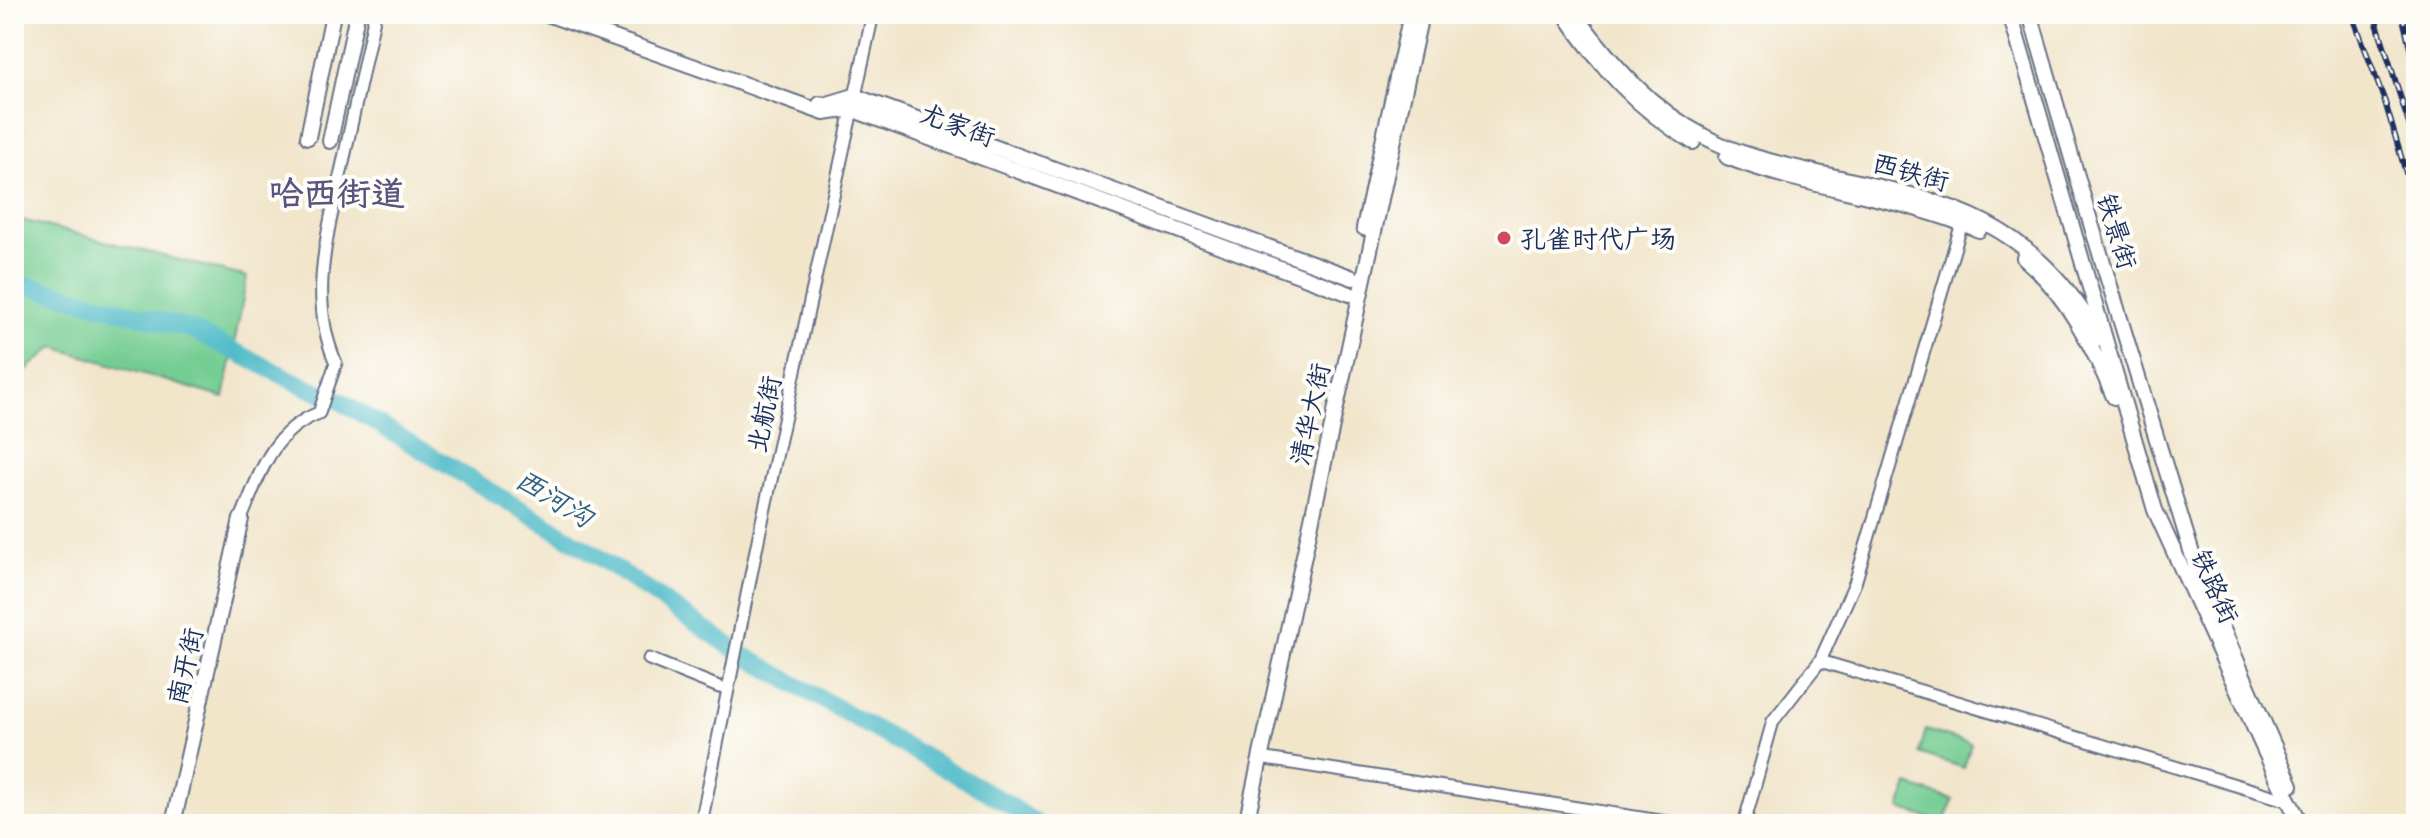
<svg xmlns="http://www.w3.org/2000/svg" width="2430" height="838" viewBox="0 0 2430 838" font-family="Mali,'LXGW WenKai TC',sans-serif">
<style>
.green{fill:#74cd93;stroke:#487e78;stroke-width:2}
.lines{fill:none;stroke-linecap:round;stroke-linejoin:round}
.river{stroke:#4ebac8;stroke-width:18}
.minor-casing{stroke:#666f84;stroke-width:15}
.major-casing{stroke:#666f84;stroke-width:18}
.minor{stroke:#fff;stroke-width:11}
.major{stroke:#fff;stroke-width:14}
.rail-casing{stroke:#1b2f5e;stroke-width:6}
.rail{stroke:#fdfcf7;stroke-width:3;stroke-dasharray:9;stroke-linecap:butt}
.poi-dot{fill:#d1495b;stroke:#fdfcf7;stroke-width:3}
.labels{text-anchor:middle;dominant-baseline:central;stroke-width:8;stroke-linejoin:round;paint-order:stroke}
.street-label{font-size:26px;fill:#1b2f5e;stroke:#fdfcf7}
.poi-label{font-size:26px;fill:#1b2f5e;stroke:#fdfcf7;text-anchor:start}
.water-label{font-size:28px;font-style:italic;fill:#2d6083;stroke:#fdfcf7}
.district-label{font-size:34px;font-weight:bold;fill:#59537e;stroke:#fdfcf7}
</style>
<rect width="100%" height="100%" fill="#fdfcf7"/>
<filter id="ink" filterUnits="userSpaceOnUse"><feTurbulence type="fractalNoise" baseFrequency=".0125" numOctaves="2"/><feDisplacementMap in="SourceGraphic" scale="16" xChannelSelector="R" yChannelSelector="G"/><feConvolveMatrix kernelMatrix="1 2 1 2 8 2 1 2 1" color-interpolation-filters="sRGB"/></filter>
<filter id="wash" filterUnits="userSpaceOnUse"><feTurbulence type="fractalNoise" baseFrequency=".006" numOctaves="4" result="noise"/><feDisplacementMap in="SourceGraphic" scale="32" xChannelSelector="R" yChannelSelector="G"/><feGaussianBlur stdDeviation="1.8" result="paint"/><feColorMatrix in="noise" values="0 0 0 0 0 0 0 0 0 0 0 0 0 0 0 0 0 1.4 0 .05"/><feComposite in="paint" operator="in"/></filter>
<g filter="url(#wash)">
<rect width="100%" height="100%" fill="#f1e5ca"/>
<path class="green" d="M14,218l233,59 -23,121 -170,-51 -28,23 -12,-6z
M1926,730l45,14 -7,24 -45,-15z
M1908,785l45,15 -8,23 -45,-14z"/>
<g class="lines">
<path class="river" d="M14,282l176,47 118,59 27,10 252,151 156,106 260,146 34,23"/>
</g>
</g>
<g filter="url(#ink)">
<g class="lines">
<g class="minor-casing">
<path id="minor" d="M241,519c18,-43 30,-88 78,-106l17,-50c-30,-67 -6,-137 8,-205 10,-48 21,-96 31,-144
M649,659l70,28
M1820,661l35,-78 107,-360
M1260,758l419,66
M701,824l58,-289 114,-521
M1744,824l29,-103 47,-60 469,140"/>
</g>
<g class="major-casing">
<path id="major" d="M547,14l277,99 27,-4 499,185
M1565,14c35,53 73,95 128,128
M1575,14c36,50 76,95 132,124 34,18 73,26 111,35 129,29 210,42 282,166
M2010,14l145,496 125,274 21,40
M2030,14l58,200 109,356 94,215
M820,104l4,1 30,-9 499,182
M308,137l25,-123
M330,141l27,-127
M1727,157c82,32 171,39 252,73
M1364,228l47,-214
M2024,258c42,35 69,89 90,139
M173,824l68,-305
M1246,824l175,-810"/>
</g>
<use href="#minor" class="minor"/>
<use href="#major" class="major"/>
<g class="rail-casing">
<path id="rail" d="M2352,14l33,88 31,105
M2374,14l42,132
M2402,14l14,59"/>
</g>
<use href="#rail" class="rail"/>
</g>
</g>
<circle class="poi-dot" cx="1504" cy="238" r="8"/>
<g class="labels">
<g class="street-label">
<text transform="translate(958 124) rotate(20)">尤家街</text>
<text transform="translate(1911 171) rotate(15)">西铁街</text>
<text transform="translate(2118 231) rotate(73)">铁景街</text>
<text transform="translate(763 414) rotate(-78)">北航街</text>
<text transform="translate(1309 414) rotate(-78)">清华大街</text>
<text transform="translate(2216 586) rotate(66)">铁路街</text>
<text transform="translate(184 666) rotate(-77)">南开街</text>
</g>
<g class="poi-label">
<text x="1520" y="238">孔雀时代广场</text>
</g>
<g class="water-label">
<text transform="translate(555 497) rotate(31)">西河沟</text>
</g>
<g class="district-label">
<text x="337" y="191">哈西街道</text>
</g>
</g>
<rect width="2430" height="838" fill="none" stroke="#fdfcf7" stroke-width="48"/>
</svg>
